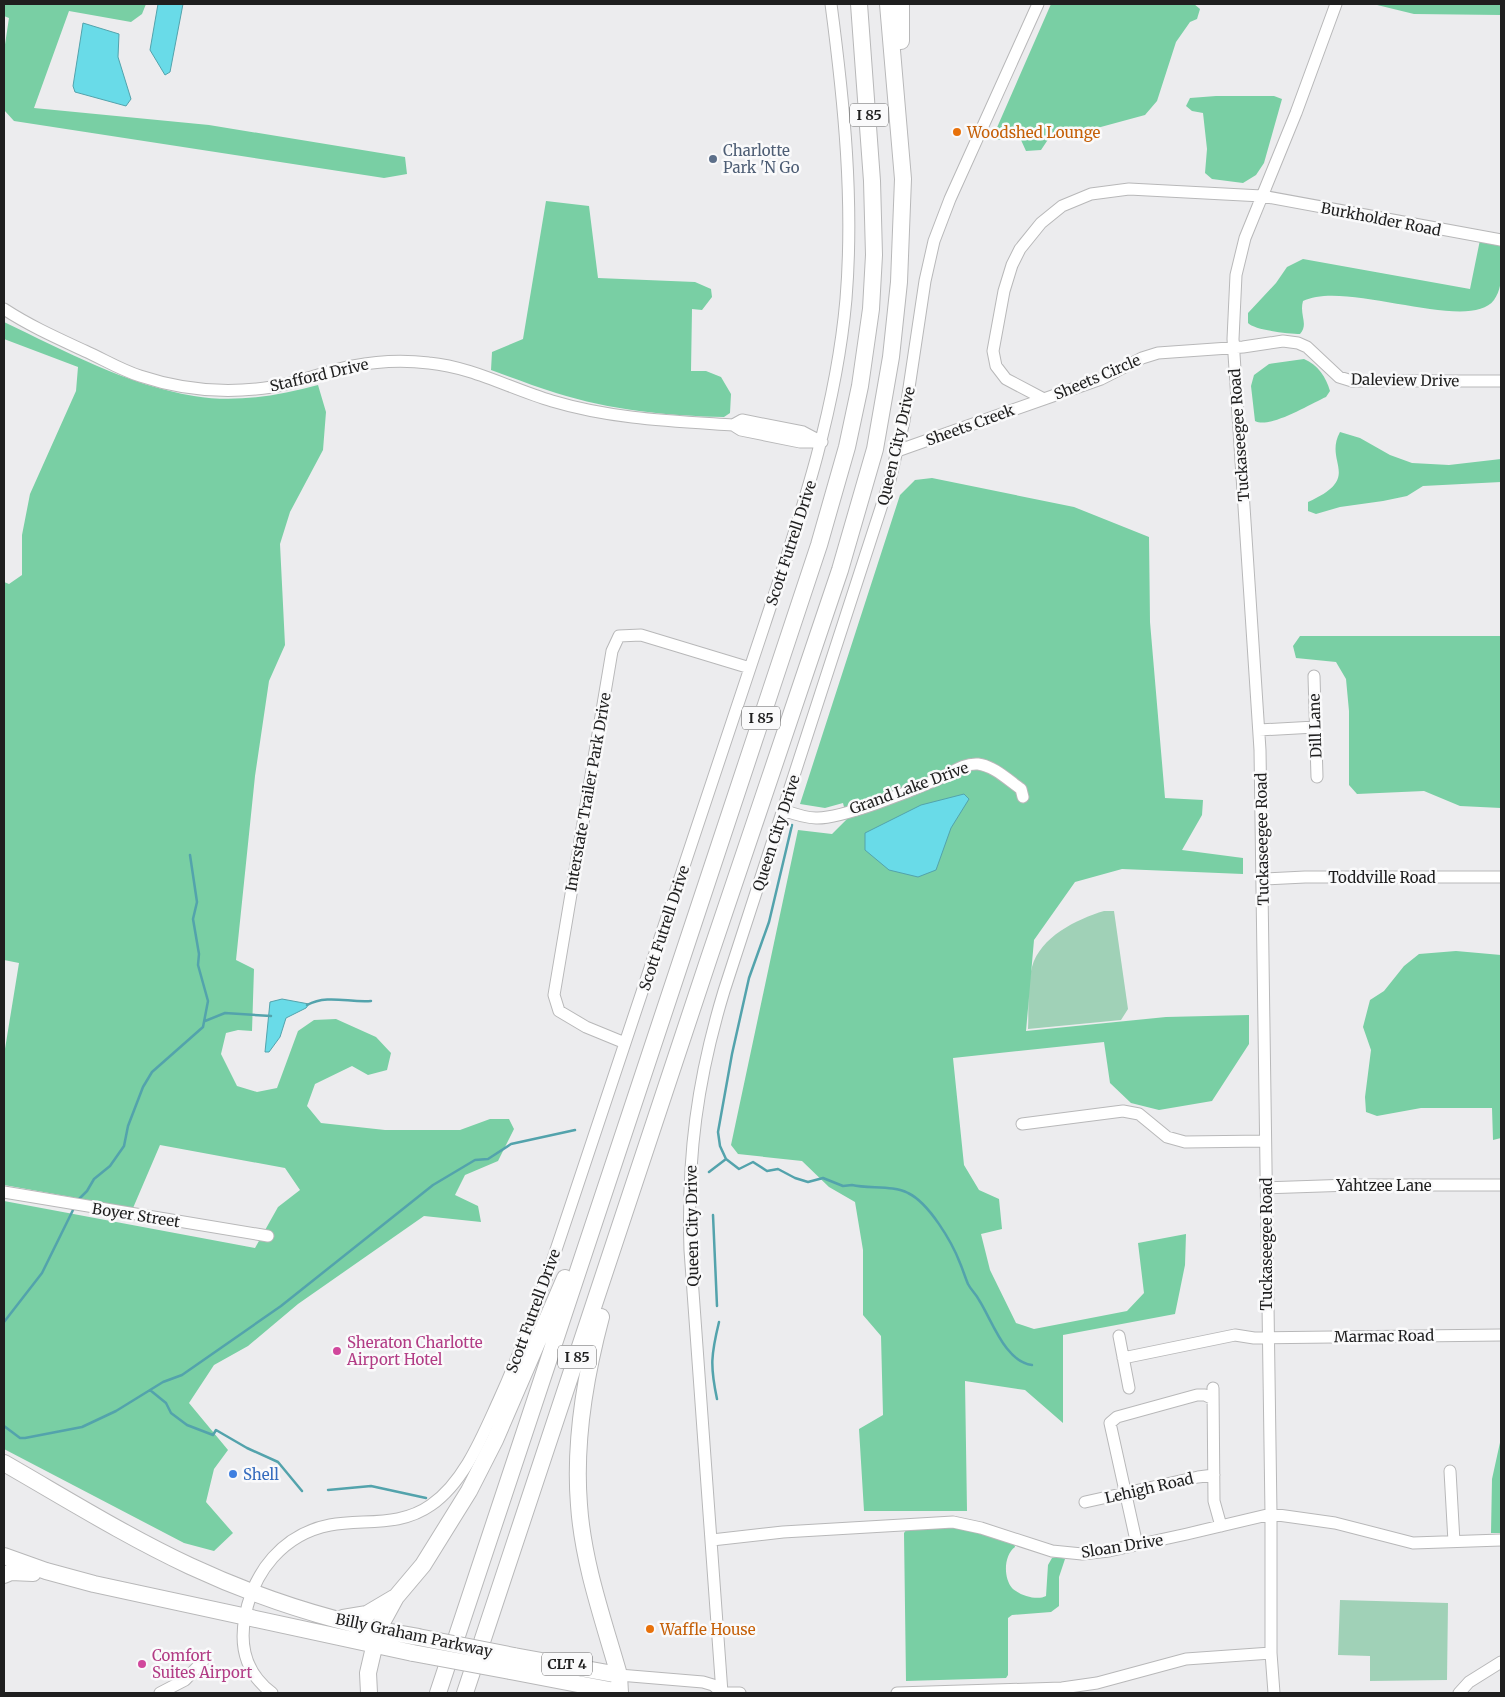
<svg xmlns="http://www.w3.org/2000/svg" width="1505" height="1697" viewBox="0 0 1505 1697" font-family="Merriweather,serif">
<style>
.green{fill:#a0d1b7}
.forest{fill:#79cfa4}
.water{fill:#69dbe8;stroke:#53a3ac}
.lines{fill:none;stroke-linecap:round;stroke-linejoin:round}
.stream{stroke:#53a3ac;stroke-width:2.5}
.minor-casing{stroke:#b8b8b9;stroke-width:13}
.highway-casing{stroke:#b8b8b9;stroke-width:18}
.minor{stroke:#fff;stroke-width:11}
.highway{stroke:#fff;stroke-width:16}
.highway-bridge-casing{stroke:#b8b8b9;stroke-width:18;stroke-linecap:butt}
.highway-bridge{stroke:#fff;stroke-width:16}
.food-dot{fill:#e8710a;stroke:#fafafb;stroke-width:2}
.service-dot{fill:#5c6f8a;stroke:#fafafb;stroke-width:2}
.hotel-dot{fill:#d1479c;stroke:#fafafb;stroke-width:2}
.shop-dot{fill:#3f7fe0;stroke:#fafafb;stroke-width:2}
.labels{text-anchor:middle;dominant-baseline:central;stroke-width:5;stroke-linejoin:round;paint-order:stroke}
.shield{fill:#fafafb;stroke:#616161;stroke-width:1}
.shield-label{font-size:14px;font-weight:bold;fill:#1f1f1f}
.food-label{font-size:15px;fill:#c56008;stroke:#fafafb;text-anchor:start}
.service-label{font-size:15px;fill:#4e5e75;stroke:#fafafb;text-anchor:start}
.street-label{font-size:15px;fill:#1f1f1f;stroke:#fafafb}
.hotel-label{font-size:15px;fill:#b23c85;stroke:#fafafb;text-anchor:start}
.shop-label{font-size:15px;fill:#366cbe;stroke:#fafafb;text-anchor:start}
</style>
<rect width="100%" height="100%" fill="#ececee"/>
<path class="green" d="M1104,911h10l14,98 -7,11 -93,9c1,-18 -1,-45 4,-62 8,-30 45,-48 72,-56z
M1340,1600l108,3 -1,77 -77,1v-25l-32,-1z"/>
<path class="forest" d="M4,4h142l-4,10 -11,8 -62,-11 -35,97 175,17 196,32 2,17 -23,4 -370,-57 -10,-11v-59l5,-33 -5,-2z
M1051,4h143l6,5 -3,10 -7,3 -14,20 -19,59 -12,14 -59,16 -35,4 -10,15 -15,1 -10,-22 -12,11 -12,-1z
M1373,4h128v11l-87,-1z
M1216,96h58l8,3 -18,64 -8,12 -13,8 -31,-4 -7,-6 2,-24 -4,-36 -11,-2 -6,-5 4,-8z
M546,201l43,5 9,72 97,4 16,7 1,8 -10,13 -10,-1 -1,62h15l15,6 10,17 -1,19 -6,4c-56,-1 -114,-7 -168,-24 -22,-7 -43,-15 -65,-23l1,-18 31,-13z
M1480,240l21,4c0,17 4,41 -7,56 -25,34 -148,-21 -191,1 -4,14 6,23 -3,33 -11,0 -46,-4 -52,-11v-10l28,-30 11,-16 16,-8 167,30z
M4,322c61,29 123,63 190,74 41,7 84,0 124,-11l8,27 -3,38 -33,62 -10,32 5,101 -16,36 -14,95 -19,184 18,9 -2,62 -14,-1 -12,3 -5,21 16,32 20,6 20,-4 21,-57 16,-11 22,-1 40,18 15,16 -4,17 -19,5 -16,-9 -37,18 -8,22 14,17 64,7h75l30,-11h19l5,10 -16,32 -33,14 -10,20 23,11 3,16 -57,-6 -126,88 -50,42 -34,19 -25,38 39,47 -14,19 -8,33 27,31 -19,18 -30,-8 -180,-94v-248l251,47 23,-41 22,-17 -15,-22 -125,-23 -27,63 -129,-23v-130l15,-92 -15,-3v-378l5,2 13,-9v-40l8,-41 46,-103 2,-24 -74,-28z
M1304,359c14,6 22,18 26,32l-4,6c-16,7 -56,32 -71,24l-4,-35 3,-11 15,-11z
M1340,432l20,6 30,17 22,8 37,2 52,-6v23l-78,4 -16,10 -24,5 -43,6 -24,7 -8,-3v-9c56,-25 15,-39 32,-70z
M932,478l142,29 75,30 1,85 15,176 38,2 -1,15 -20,35 61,8v16l-121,-5 -47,13 -41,58 -8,91 140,-14 83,-2v29l-37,57 -53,9 -28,-7 -21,-20 -6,-41 -151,16 11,107 15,25 20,9 3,30 -21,5 9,36 26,53 18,6 93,-18 17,-18 -6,-50 48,-9 -1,31 -10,49 -112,21v88l-38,-33 -60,-9 2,130h-103l-5,-82 24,-14 -2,-79 -18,-21v-65l-8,-48 -26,-15 -27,-26 -64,-7 -7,-9 67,-315 34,4 15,-15 -4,-16 -18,5 -25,-4 100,-309 15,-15z
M1300,636h201v172l-41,-2 -36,-15 -67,3 -8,-9v-74l-3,-32 -10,-17 -40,-4 -3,-12z
M1456,951l45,4v183l-8,2 -1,-32h-71l-44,8 -11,-4 -1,-15 6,-47 -8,-23 7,-27 14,-9 20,-25 15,-12z
M1501,1438v95h-10l1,-54z
M953,1525l61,18 1,4c-11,8 -12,30 -3,41 7,7 25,13 34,8l2,-31 4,-7 7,-1 6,2 -6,18v29l-8,6 -39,3 -4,3v57l-2,3 -100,3 -2,-148 3,-4z"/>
<path class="water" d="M158,4h25l-13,68 -5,3 -15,-25z
M83,23l36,11 -1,23 13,42 -5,7 -51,-14 -2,-6z
M964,794l5,5 -18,29 -15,42 -18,7 -29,-7 -24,-20v-17l56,-28z
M282,999l27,5 -3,4 -20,10 -6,19 -11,15h-4l5,-50z"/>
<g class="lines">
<path class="stream" d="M792,825l-23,97 -20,56 -17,76 -14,78 2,14 6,13 13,10 14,-7 14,9 11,-2 17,9 13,4 15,-4 20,8 9,-1c17,4 41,0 56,8 21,10 44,49 52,70 3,7 5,14 8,21 3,6 8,10 11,16 13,20 26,62 53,65
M307,1005c21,-11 42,-2 64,-4
M205,1021l20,-8 46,3
M709,1172l17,-13
M79,1199l8,-8 7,-12 16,-13 14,-20 4,-20 15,-39 9,-15 51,-45 5,-26 -10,-36 1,-11 -6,-35 4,-17 -7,-47
M713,1215l4,91
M4,1322l38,-49 31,-63
M150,1390l16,13 5,10 16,12 26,10 3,-5 31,18 31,14 24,29
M717,1399c-7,-33 -6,-44 2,-77
M4,1426l16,12h5l57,-11 34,-16 47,-29 19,-7 99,-69 152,-121 42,-25 13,-1 23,-15 64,-14
M328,1490l43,-4 55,12"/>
<g class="minor-casing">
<path id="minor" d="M1501,240l-239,-44 -133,-7 -38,5 -29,12 -21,17 -21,26 -8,16 -8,26 -11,60 3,15 10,13 38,20 57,-20 41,-21 16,-5 85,-6 40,-6 15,2 9,4 32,30 13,4h149
M4,309c26,17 53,29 81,42 18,8 36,19 55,25 42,14 88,18 132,11 28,-5 54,-16 81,-21 25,-5 51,-6 76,-3 43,4 82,26 123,38 60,18 120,20 181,24
M742,420l61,12 19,10h-22l-59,-12 -8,-5z
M897,451l147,-52
M1314,676l3,101
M1259,730l56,-3
M783,810c11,4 22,8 33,8 25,1 95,-27 120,-38 15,-6 26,-17 42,-16 16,2 30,16 43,25l2,8
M1263,879l42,-2h196
M625,1043l-39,-16 -27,-16 -5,-16 58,-344 7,-15 22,-1 109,33
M1022,1124l101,-13 16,3 28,23 18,5 80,-1
M1266,1188l85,-3h150
M4,1192l264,44
M1119,1336l10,52
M1123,1358l112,-23 19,3 247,-3
M1213,1388l1,113 7,25
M1450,1471l4,71
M1085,1502l113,-25 16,-2
M712,1540l71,-8 170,-10 28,6 71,23 30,3 27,-3 78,-17 84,-20 64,9 78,20 88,-3
M1137,1545l-27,-122 7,-6 80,-22h8l8,4
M619,1675l84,7 10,3 9,8
M160,1693l25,-13 18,-19
M272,1693c-25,-19 -33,-45 -27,-76 8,-45 38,-83 85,-92 35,-6 70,2 101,-20 33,-23 51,-68 67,-103 28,-61 49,-125 70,-188 32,-94 63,-188 94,-282 34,-103 69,-206 103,-309 35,-106 71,-211 81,-324 8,-98 -2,-197 -15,-295
M722,1693l-32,-443c-3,-93 7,-170 34,-259l166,-511 14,-59 21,-140 9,-40 16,-42 88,-195
M722,1693h18
M897,1693l165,-5 35,-5 89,-24 85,-6
M1274,1693l-3,-40v-139l-11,-764 -27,-411 3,-64 9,-37 51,-125 40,-109
M1459,1693l10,-11 32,-20"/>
</g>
<g class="highway-casing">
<path id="highway" d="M901,41v-37
M601,1317c-16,60 -27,126 -22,188 4,58 24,114 40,170l1,18
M4,1463c61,35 122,73 186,103 73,34 149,58 228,71
M4,1556l42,15 48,13 319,69
M4,1575l7,-3 22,1
M343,1618l24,-4 27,-16
M514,1656l105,19
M510,1671l110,21
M369,1693l-1,-20 10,-43 18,-33 27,-32 46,-74 26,-51 70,-162
M438,1693l381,-1148 28,-98 13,-61 11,-77 3,-54 -2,-74 -13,-177
M465,1693l244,-735 131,-388 35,-121 16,-92 8,-75 4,-103 -15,-175"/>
</g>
<use href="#minor" class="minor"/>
<use href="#highway" class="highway"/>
<g class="highway-bridge-casing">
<path id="highway-bridge" d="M418,1637l96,19
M413,1653l97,18"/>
</g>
<use href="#highway-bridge" class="highway-bridge"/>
</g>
<g class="food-dot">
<circle cx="957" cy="132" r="5"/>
<circle cx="650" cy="1629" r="5"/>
</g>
<circle class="service-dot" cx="713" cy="159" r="5"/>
<g class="hotel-dot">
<circle cx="337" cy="1351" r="5"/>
<circle cx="142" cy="1664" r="5"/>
</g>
<circle class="shop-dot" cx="233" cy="1474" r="5"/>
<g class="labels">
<g class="shield">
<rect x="850" y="103.5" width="38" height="23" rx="4"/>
<rect x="742" y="706.5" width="38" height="23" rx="4"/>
<rect x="558" y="1345.5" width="38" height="23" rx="4"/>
<rect x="542" y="1652.5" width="50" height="23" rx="4"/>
</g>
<g class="shield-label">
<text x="869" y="115">I 85</text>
<text x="761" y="718">I 85</text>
<text x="577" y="1357">I 85</text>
<text x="567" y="1664">CLT 4</text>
</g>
<g class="food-label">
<text x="967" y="132">Woodshed Lounge</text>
<text x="660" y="1629">Waffle House</text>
</g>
<g class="service-label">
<text x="723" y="150">Charlotte<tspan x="723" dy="17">Park 'N Go</tspan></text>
</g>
<g class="street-label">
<text transform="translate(1381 219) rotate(11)">Burkholder Road</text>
<text transform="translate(319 375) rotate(-13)">Stafford Drive</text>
<text transform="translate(1097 377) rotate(-23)">Sheets Circle</text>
<text transform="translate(1405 380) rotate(1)">Daleview Drive</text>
<text transform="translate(970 425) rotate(-20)">Sheets Creek</text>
<text transform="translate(1239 435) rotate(-94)">Tuckaseegee Road</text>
<text transform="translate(896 446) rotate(-77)">Queen City Drive</text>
<text transform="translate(791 543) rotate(-72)">Scott Futrell Drive</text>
<text transform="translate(1315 726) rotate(-92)">Dill Lane</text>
<text transform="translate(909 788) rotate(-20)">Grand Lake Drive</text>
<text transform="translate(588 792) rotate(-80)">Interstate Trailer Park Drive</text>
<text transform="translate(776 833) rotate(-72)">Queen City Drive</text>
<text transform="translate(1262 839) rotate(-91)">Tuckaseegee Road</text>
<text x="1382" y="877">Toddville Road</text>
<text transform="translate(664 928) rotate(-72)">Scott Futrell Drive</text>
<text x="1384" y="1185">Yahtzee Lane</text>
<text transform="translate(136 1215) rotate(9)">Boyer Street</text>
<text transform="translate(692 1226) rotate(-91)">Queen City Drive</text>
<text transform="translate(1266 1244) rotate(-90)">Tuckaseegee Road</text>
<text transform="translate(533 1311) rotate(-70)">Scott Futrell Drive</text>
<text transform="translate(1384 1336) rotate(-1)">Marmac Road</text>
<text transform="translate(1149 1488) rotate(-13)">Lehigh Road</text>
<text transform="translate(1122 1546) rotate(-9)">Sloan Drive</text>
<text transform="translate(414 1635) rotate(12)">Billy Graham Parkway</text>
</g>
<g class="hotel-label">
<text x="347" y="1342">Sheraton Charlotte<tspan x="347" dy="17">Airport Hotel</tspan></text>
<text x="152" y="1655">Comfort<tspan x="152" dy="17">Suites Airport</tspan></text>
</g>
<g class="shop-label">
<text x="243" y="1474">Shell</text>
</g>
</g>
<rect width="1505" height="1697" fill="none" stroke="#1f1f1f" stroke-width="10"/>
</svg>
